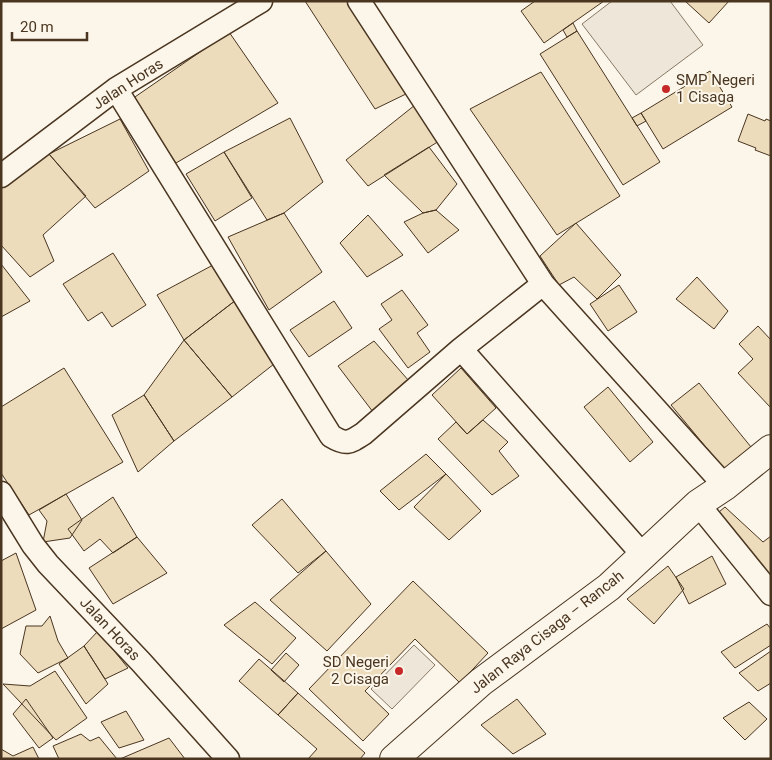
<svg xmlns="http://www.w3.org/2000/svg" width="772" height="760" viewBox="0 0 772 760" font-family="Roboto,sans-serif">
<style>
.green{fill:#ede6d9;stroke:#887966}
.building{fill:#ecdcbc;stroke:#4a3520}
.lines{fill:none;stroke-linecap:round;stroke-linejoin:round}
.street-casing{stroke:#4a3520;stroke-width:25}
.secondary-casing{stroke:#4a3520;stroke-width:30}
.street{stroke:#fbf6e9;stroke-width:22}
.secondary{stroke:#fbf6e9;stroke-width:28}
.poi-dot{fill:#c62828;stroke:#fbf6e9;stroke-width:2}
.labels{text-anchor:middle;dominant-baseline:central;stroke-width:4;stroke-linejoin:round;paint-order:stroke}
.poi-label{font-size:15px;fill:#4a3520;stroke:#fbf6e9;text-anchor:start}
.street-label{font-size:15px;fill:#4a3520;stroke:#fbf6e9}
</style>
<rect width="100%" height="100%" fill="#fbf6e9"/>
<path class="green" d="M612,1h58l33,44 -67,50 -54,-71z
M414,645l21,20 -43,44 -21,-20z"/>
<path class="building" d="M305,1h45l58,92 -33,16z
M535,1h69l-60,42 -23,-32z
M685,1h44l-20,22z
M573,23l4,8 -10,6 -4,-7z
M577,31l83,131 -37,23 -83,-131z
M229,32l49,71 -102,60 -44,-64z
M710,71l22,36 -69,42 -22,-36z
M541,72l79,124 -63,39 -87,-126z
M415,105l24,36 -71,45 -22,-26z
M641,113l5,8 -9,5 -5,-8z
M748,114l17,7 1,-2 5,2v35l-16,-6 1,-2 -18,-7z
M290,118l33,64 -39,31 -17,7 -43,-68z
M120,119l29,52 -54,37 -46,-54z
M429,147l28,37 -21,26 -13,3 -39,-38z
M224,152l28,46 -37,23 -29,-47z
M49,154l37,42 -43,39 11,26 -24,16 -29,-32v-58z
M436,210l23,20 -31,23 -24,-31 19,-9z
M284,213l38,59 -53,38 -41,-73z
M368,215l35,40 -36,22 -27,-34z
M576,223l45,52 -24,24 -23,-22 -15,8 -19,-29z
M113,253l33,52 -34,22 -10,-15 -14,9 -25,-37z
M1,264l29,37 -29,16z
M213,265l23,35 -52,40 -27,-45z
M697,277l31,34 -14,18 -38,-30z
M619,285l18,27 -29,19 -18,-27z
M402,290l26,35 -11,8 13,19 -22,16 -29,-39 13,-9 -11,-16z
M236,300l38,64 -42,33 -48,-57z
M334,301l18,27 -43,29 -19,-27z
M758,326l13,14v68l-33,-35 15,-14 -14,-15z
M184,340l48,57 -58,44 -30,-46z
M374,341l35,40 -36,31 -35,-46z
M64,368l59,94 -94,53 -28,-42v-66z
M461,368l35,40 -29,26 -35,-39z
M699,383l52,64 -27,22 -53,-64z
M608,387l45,55 -23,20 -46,-55z
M144,395l30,46 -36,31 -26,-57z
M483,420l25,22 -9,9 20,25 -27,19 -54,-56 18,-17 11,12z
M426,454l20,20 -47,36 -19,-19z
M446,474l35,37 -32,29 -35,-33z
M66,494l16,26 -12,18 -27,4 4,-21 -8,-11z
M113,497l24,40 -24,16 -13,-14 -16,12 -16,-22z
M282,499l44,52 -28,22 -46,-48z
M725,507l38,35 8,-6v43l-57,-63z
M137,537l30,36 -54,31 -24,-36z
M326,551l45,53 -44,47 -57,-51z
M16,553l20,57 -35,19v-68z
M712,556l14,28 -37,20 -13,-27z
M668,566l16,23 -30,35 -27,-25z
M413,581l75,72 -28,30 -45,-44 -50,52 24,23 -26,27 -54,-52z
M255,602l41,36 -24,26 -48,-39z
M50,616l8,25 10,17 -30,15 -18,-19 6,-28h16z
M767,624l4,5v16l-36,23 -14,-16z
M98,631l30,37 -23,11 -21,-33z
M84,646l24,38 -22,20 -27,-40z
M771,651v32l-13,8 -19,-18z
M286,653l13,12 -15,17 -13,-12z
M259,659l39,34 -20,22 -39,-34z
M55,671l32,47 -31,22 -53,-56 27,2z
M298,693l67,60 -5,6h-52l9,-10 -39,-34z
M26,699l27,39 -14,10 -26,-34z
M517,699l29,35 -33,20 -32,-29z
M749,702l18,17 -22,21 -22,-22z
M126,711l18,29 -25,8 -18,-26z
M81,734l9,7 9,-4 18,22h-58l-6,-13z
M169,738l16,21h-65z
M33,747l6,12h-38v-10l12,7z"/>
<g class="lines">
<g class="street-casing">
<path id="street" d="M359,1l184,283 182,202
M116,89l215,347c15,9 18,7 32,-2l98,-85 82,-65
M1,176l115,-87 145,-88
M461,349l182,206
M1,493l32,52 15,19 93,98 87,97
M698,504l73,90"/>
</g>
<g class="secondary-casing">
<path id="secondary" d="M394,759l87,-77 128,-95 89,-83 27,-18 46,-37"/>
</g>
<use href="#street" class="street"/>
<use href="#secondary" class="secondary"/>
</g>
<g class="poi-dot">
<circle cx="666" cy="89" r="5"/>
<circle cx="399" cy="671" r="5"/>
</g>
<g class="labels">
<g class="poi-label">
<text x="676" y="80">SMP Negeri<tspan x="676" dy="17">1 Cisaga</tspan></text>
<text x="389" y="662" text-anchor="end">SD Negeri<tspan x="389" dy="17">2 Cisaga</tspan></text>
</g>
<g class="street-label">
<text transform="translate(128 84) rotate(-33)">Jalan Horas</text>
<text transform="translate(110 629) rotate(47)">Jalan Horas</text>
<text transform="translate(547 632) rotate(-38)">Jalan Raya Cisaga – Rancah</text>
</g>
</g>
<rect width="772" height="760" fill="none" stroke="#4a3520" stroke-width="5"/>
<path d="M12 32v8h75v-8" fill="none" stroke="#4a3520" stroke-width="2.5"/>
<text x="20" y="32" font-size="15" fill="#4a3520" stroke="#fbf6e9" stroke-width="4" paint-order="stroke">20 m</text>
</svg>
